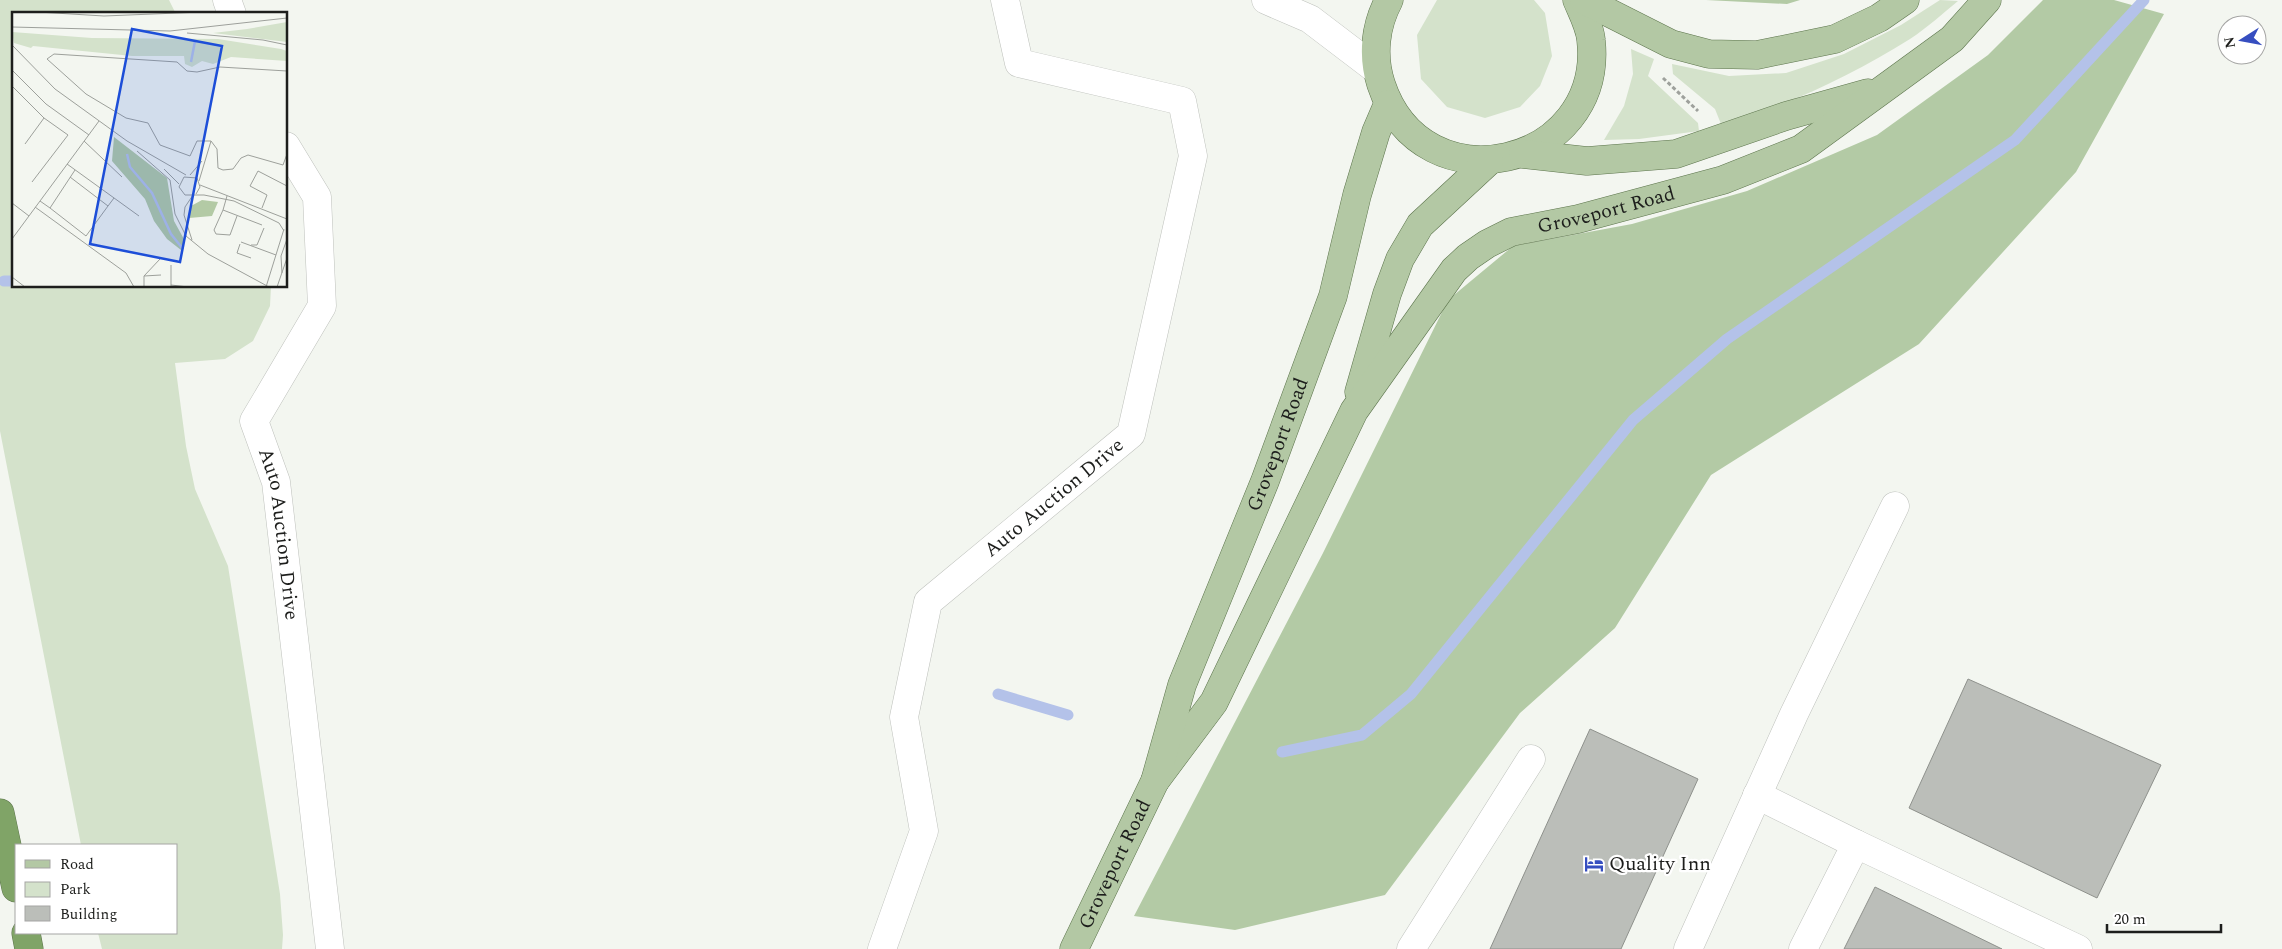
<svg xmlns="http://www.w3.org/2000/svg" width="2282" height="949" viewBox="0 0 2282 949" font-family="Spectral,serif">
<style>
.green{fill:#d4e2cb}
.forest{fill:#b3caa5}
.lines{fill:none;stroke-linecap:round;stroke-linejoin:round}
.stream{stroke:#b4c2e9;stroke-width:11}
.building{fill:#bbbeb9;stroke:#8e918c}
.minor-casing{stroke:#bec1bc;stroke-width:29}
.major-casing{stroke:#5d754d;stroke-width:29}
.highway-casing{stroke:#5d754d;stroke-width:29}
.path{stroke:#9ea19c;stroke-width:3;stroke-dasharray:4 2.5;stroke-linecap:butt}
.minor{stroke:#fff;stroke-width:28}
.major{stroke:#b3c8a4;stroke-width:28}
.highway{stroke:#80a467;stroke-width:28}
.labels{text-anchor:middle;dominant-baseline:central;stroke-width:4.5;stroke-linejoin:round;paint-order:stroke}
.street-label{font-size:20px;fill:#1d1e1c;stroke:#fff}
.poi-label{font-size:20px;fill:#1d1e1c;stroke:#fff;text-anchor:start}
.inset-river{fill:none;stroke:#b4c2e9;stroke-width:2.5}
.inset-road{fill:none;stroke:#9da09b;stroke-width:1}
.view{fill:#1d4ed8;fill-opacity:0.15;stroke:#1d4ed8;stroke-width:2.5}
.inset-edge{fill:none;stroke:#1d1e1c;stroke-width:2.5}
</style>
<rect width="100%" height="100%" fill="#f3f6f0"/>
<path class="green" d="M0,0h169l7,14h-162v272h257l-1,20 -17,35 -28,18 -50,4 11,83 9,43 33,77 52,328 3,41 -1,14h-180l-4,-16h78v-88h-95l-81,-414z
M1437,0h97l11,13 7,43 -12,30 -20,21 -35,11 -38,-11 -26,-28 -4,-44z
M1940,0l18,1c-15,12 -31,27 -48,38 -58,36 -123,68 -189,85l-6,-15 -42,-35 -1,-10 57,12 57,-3 58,-19 57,-29z
M1631,49l23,10 -6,17 50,47 1,8 -60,8 -35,1 20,-34 9,-32z"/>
<path class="forest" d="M1706,0h94l-13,4z
M2043,0h71l50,14 -88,158 -157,172 -208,131 -96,153 -95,85 -135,182 -150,35 -101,-14 189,-363 125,-253 65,-54 119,-22 115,-33 130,-56 111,-80z"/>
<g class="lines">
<path class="stream" d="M4,281h10
M998,694l70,21
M1282,752l80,-17 49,-41 222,-274 94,-81 288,-199 129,-140"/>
</g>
<path class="building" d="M1968,679l193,86 -64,133 -188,-90z
M1590,729l108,50 -77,170h-131z
M1875,887l127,62h-158z"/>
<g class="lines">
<g class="minor-casing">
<g id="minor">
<path d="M227,0l5,14"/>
<path d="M1266,0l44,19 67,51"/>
<path id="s1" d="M286,146l31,51 5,109 -68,115 22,61 54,467"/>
<path d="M1757,795l99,49 -53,105"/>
<path d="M1856,844l222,105"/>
<path id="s2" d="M882,949l42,-118 -20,-114 24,-115 203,-168 62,-278 -11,-55 -163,-38 -14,-63"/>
<path d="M1411,949l120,-190"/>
<path d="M1688,949l106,-235 101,-208"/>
</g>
</g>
<g class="major-casing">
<g id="major">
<path d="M1389,0c-14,26 -17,56 -8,84 42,127 224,82 210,-44 -1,-13 -9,-28 -14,-40"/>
<path d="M1584,0l87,44 38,10 48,1 78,-16 44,-21 26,-18"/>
<path d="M1523,154l64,7 89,-7 110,-38 82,-23"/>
<path d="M1359,392l28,-98 13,-35 20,-34 69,-64"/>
<path id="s3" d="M1155,781l59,-79 140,-291 100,-141 14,-13 19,-13 24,-12 67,-13 145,-39 78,-31 151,-110 35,-39"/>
<path id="s4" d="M1074,949l81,-168 27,-96 83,-204 68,-185 24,-101 19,-63 12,-28"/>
</g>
</g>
<g class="highway-casing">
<path id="highway" d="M0,813l16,75
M26,933l3,16"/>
</g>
<path class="path" d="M1663,78l35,33"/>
<use href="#minor" class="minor"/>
<use href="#major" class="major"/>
<use href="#highway" class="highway"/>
</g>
<defs>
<g id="hotel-bare" transform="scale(1.5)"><path d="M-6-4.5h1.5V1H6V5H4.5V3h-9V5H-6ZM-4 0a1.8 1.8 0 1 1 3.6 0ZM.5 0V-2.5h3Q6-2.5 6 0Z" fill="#364ec0" stroke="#fff" stroke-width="2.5" paint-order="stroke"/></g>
</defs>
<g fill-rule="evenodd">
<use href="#hotel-bare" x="1594" y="864"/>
</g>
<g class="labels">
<g class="street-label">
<text stroke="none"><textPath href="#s3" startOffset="761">Groveport Road</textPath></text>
<text stroke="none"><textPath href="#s4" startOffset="545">Groveport Road</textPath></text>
<text stroke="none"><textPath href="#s2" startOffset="522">Auto Auction Drive</textPath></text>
<text stroke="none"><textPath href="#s1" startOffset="419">Auto Auction Drive</textPath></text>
<text stroke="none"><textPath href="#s4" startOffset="94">Groveport Road</textPath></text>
</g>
<g class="poi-label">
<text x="1609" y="864">Quality Inn</text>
</g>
</g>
<g transform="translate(12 12)">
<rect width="275" height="275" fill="#f3f6f0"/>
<path d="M275,10v20l-74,-9 34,-4zM0,20l80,6 126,1 63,10 6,2v10l-56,-4 -18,7 -11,-3 -10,6 -7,-3 -1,-8h-52l-99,-10 -2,2 -17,-5z" fill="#d4e2cb"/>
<path d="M102,125l53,41 7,43 11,20 -4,9 -14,-11 -13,-18 -9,-22 -33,-38zM190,188l16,2 -6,14 -23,2 2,-12z" fill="#b3caa5"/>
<path class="inset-river" d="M179,50l4,-21M115,142l3,13 22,26 19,41 12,15"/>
<path class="inset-road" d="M26,0l66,4 98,-4M0,15l158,4 117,-13M175,21l76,7 24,5M0,33l43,44 72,52 59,34M0,58l34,34 43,31M0,74l32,32 24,17 -36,47M72,129l38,36M199,129h-14l-7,15 -30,-11 -12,-22 -22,-5 -40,-24 -39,-35 7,-5 123,8 10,9 10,1 23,-5 67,4M199,129l6,8 1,19 5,2 10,-1 8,-11 7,-3 35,10 4,-11M13,132l19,-26M125,139l33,29 5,34 11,22 22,18 61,33M55,152l72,52M152,157l15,15M178,163l12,-14M58,165l38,29 6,-8M187,169l12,-40M188,173l87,34M184,182l4,-7 -3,-9 -13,-1 -5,10 6,8h19l30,6 45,22 5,8M215,184l-4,14 39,15M28,189l10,7 25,-38M0,191l17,13M23,195l91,66 8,14M38,196l36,28 22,-30M250,196l5,-13 -17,-9 8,-15 29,15M211,198l-9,20 2,4 14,1 7,-19M0,227l87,-118M180,228l-8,-25 1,-8 8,-12M229,230l35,13M228,232l-3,9 14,5M239,233h6l7,-17M159,253v22M270,261l-1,-17 6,-17M132,264l16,-17M0,265l13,10M159,273l17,2M132,275v-11l17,-1M254,275l18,-58M265,275l10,-29"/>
<path class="view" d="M120,17l90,17 -42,216 -90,-18z"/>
<rect width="275" height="275" class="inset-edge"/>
</g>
<rect x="15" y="844" width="162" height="90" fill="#ffffff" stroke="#a5a5a4"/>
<rect x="25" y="860" width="25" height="8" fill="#b3c8a4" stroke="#a5a5a4"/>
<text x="60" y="869" font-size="15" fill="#1d1e1c">Road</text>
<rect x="25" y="882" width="25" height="15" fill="#d4e2cb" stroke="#a5a5a4"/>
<text x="60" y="894" font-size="15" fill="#1d1e1c">Park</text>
<rect x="25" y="906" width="25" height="15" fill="#bbbeb9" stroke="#a5a5a4"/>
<text x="60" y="919" font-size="15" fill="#1d1e1c">Building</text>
<g transform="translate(2242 40) rotate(259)"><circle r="24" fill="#ffffff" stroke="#a5a5a4"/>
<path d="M0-4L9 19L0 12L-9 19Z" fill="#364ec0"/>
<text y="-8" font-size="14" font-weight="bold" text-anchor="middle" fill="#1d1e1c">N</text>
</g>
<path d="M2107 924v8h114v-8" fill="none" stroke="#1d1e1c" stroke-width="2.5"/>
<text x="2114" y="924" font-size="15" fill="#1d1e1c" stroke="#ffffff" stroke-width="4" paint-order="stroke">20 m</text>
</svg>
